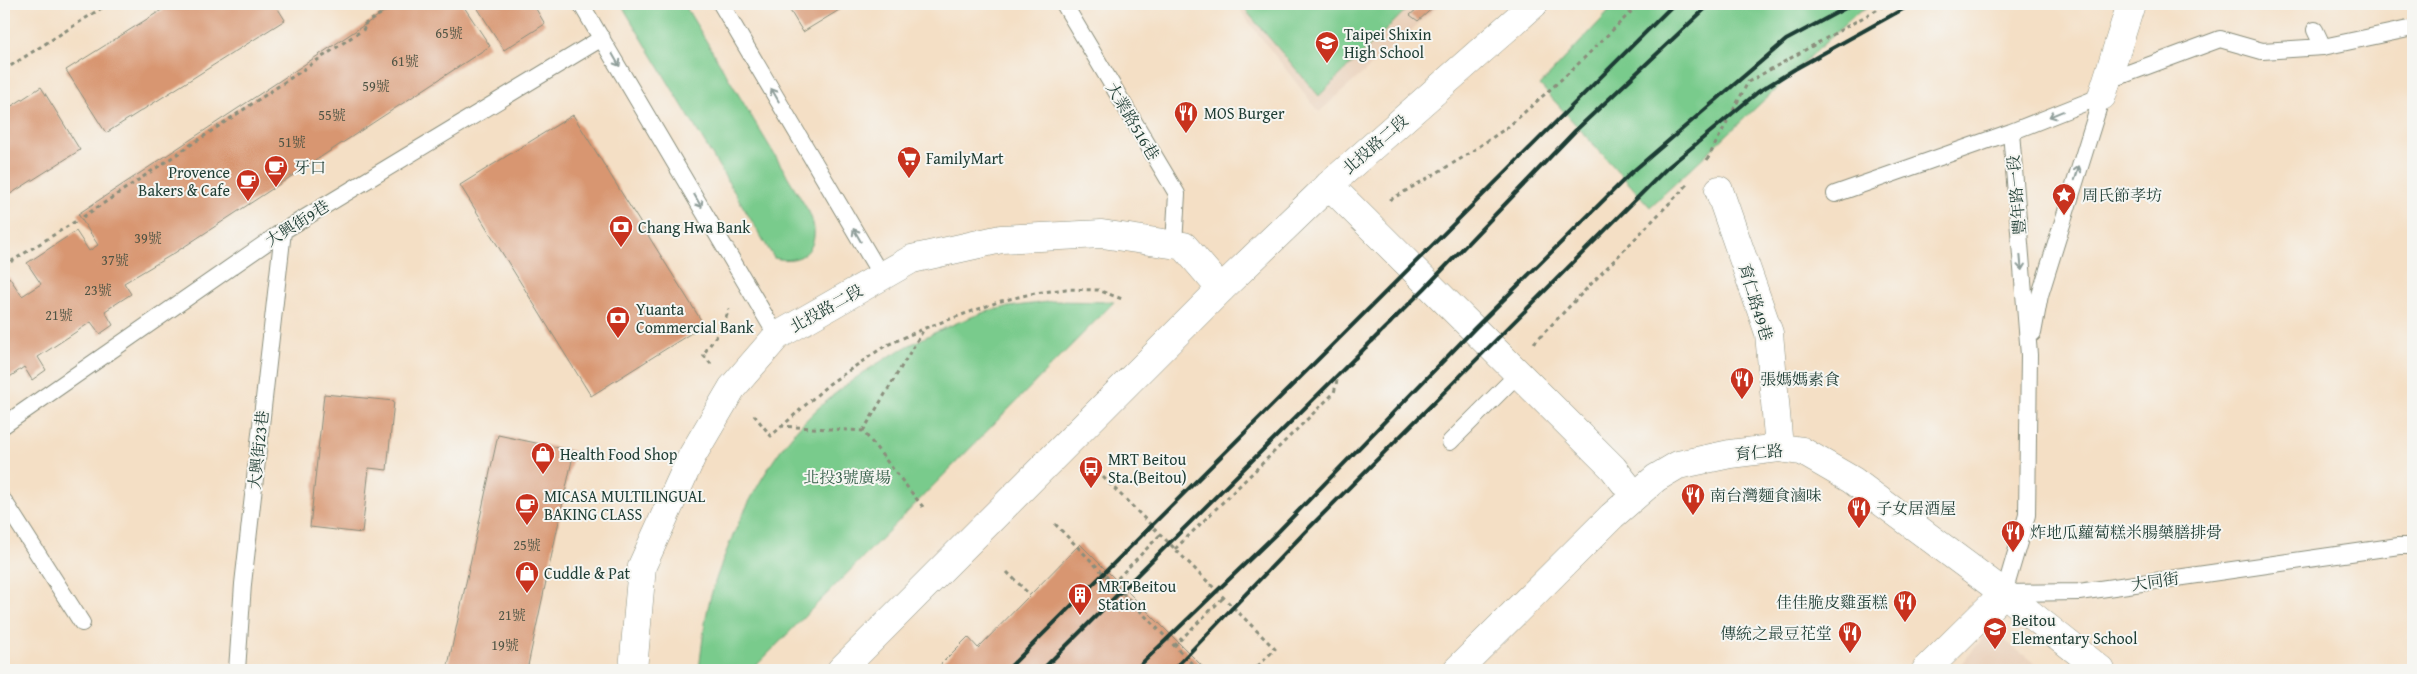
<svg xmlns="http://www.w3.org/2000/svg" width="2417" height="674" viewBox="0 0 2417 674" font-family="'Gentium Book Plus','Noto Serif TC',serif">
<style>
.built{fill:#e9cfb8}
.green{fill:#79cb8c;stroke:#4c8460}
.building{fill:#d89671}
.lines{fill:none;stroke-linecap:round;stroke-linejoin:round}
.lane-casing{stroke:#8a8e7c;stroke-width:18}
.street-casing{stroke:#8a8e7c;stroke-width:29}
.secondary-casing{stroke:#8a8e7c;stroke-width:29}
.path{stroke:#8a8e7c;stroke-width:3;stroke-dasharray:4 4;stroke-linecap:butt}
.lane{stroke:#fff;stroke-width:16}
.street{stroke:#fff;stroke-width:28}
.secondary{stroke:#fff;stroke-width:28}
.rail{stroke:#1f3d34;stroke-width:4}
.oneway{stroke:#8f9e9a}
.labels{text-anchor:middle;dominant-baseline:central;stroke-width:4;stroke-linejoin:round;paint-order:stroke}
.number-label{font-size:14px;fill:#4d5343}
.poi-label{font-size:16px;fill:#1f3d34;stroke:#f6f6f2;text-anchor:start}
.street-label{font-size:16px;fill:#1f3d34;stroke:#f6f6f2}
.park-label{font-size:16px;fill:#36604a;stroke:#f6f6f2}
</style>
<rect width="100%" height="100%" fill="#f6f6f2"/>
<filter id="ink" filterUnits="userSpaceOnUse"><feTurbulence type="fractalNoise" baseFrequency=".02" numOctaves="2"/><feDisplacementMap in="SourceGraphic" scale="10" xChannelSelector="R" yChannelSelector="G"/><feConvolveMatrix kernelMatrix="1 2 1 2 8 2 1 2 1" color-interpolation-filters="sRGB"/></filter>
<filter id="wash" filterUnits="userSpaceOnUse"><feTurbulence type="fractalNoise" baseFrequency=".0096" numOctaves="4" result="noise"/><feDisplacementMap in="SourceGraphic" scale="20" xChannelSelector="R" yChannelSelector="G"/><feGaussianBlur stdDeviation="1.12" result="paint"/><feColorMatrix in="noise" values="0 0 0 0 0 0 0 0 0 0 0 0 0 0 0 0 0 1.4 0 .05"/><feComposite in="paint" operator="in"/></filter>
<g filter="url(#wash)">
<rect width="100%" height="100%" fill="#f4dfc5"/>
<path class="built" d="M1238,4h203l-122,108 -75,-96z
M1990,629l53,41h-86z"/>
<path class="green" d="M621,4h63l125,208c14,30 -1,54 -35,46z
M1244,4h168l-93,92 -71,-83z
M1616,4h258l-16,8 -208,195 -110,-122z
M1053,301l61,1 -362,368h-53c3,-23 5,-48 11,-71 15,-55 53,-135 93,-176 48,-50 114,-86 179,-110 22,-7 48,-8 71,-12z"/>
<g id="blocks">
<path class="building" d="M171,4h104l10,16 -179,113 -40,-63z
M396,4h66l28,42 -317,208 -49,29 7,11 -26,17 8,14 -13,9 -9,-12 -53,35 8,13 -14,10 -8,-13 -20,14v-101l5,-3 13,19 19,-12 -14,-21 49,-32 13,20 9,-6 -20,-31z
M475,4h58l12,20 -41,26z
M786,4h63l-46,28z
M1423,4h14l-19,17 -8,-6z
M41,87l39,63 -76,48v-87z
M573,115l131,210 -113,71 -131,-211z
M324,394l70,7 -7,69 -18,-2 -7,65 -52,-6z
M498,435l76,16 -47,219h-80z
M1080,544l126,126h-271l33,-33 10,11z"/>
</g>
</g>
<g filter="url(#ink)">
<use href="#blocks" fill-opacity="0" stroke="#8a8e7c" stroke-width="1"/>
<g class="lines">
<g class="lane-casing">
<path id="lane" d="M581,4l196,332
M721,4l161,273
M1064,4l113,190 -3,50
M2315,30l8,17 90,-19
M2107,81l113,-42 42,12 61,-4
M2102,96l-91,36 18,223 -2,160 -23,78 75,-1 320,-46h14
M1835,194l176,-62
M2033,333l7,-38 62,-199
M4,425l279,-194 319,-193
M1450,442l68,-68
M4,501l78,122
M237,670l6,-86 40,-353"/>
</g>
<g class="street-casing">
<path id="street" d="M2102,96l29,-92
M1329,185l284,283 21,27
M1719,190l50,143 10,115
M633,670l9,-104 50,-110 40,-68 45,-52 135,-77 89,-20 101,-5 82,12 37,43
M1457,670l155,-154 44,-38 22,-13 52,-11 49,-6 23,3 50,29 152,113 97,77
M1926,670l78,-77"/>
</g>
<g class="secondary-casing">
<path id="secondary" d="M841,670l380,-381 108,-104 205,-181"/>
</g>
<path class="path" d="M4,70l104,-66
M1707,160l41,-78 139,-78
M1390,200l72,-42 46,-31 65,-58 66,-65
M83,217l281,-188 -2,-3 34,-22
M4,266l72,-45
M1534,343l154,-159
M711,364l-8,-9 20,-29 6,-17
M754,415l17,21 58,-52 56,-38 40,-18 76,-27 34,-8 31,-4 32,1 24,9
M780,426l83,5 60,76
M863,431l61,-102
M1103,477l172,172 -21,21
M1055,524l143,146
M1175,549l159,-156 4,-17 68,-68
M1007,572l23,23
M1112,584l48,-49
M1174,646l49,-48"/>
<use href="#lane" class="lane"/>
<use href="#street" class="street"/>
<use href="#secondary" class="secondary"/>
<path class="rail" d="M1007,670l667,-666
M1042,670l383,-382 150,-157 135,-127
M1135,670l141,-136 199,-206 156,-155 155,-133 67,-36
M1173,670l134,-140 359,-361 92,-77 37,-23 117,-65"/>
</g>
<defs><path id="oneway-shaft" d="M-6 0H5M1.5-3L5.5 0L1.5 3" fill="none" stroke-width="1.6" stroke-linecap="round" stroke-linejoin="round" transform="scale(1.25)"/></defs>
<g class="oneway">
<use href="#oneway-shaft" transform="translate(616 60) rotate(60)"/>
<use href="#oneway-shaft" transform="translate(775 95) rotate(-120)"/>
<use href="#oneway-shaft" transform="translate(2056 114) rotate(158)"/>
<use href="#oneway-shaft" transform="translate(2077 173) rotate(-73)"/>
<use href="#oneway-shaft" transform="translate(698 201) rotate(60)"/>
<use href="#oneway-shaft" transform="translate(857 235) rotate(-120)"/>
<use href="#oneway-shaft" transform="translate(2021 263) rotate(85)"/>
</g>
</g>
<defs>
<g id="school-pin" transform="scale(1.25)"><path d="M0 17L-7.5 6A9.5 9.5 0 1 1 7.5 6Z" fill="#c8321e" stroke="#f6f6f2"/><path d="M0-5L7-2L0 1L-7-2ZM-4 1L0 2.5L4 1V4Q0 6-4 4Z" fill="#fff"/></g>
<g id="restaurant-pin" transform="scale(1.25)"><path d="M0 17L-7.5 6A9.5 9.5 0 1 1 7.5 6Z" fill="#c8321e" stroke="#f6f6f2"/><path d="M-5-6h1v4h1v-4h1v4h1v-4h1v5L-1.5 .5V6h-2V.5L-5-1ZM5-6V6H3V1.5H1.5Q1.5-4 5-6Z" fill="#fff"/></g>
<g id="supermarket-pin" transform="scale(1.25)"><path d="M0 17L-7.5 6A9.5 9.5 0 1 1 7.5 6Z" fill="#c8321e" stroke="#f6f6f2"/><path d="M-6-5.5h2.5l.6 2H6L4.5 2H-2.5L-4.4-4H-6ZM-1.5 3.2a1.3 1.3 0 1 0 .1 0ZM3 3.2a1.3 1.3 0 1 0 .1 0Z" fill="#fff"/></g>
<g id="cafe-pin" transform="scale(1.25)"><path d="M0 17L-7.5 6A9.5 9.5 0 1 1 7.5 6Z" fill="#c8321e" stroke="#f6f6f2"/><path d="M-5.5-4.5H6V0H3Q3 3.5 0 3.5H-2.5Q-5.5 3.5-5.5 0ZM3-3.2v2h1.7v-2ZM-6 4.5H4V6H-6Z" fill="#fff"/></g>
<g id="sight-pin" transform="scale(1.25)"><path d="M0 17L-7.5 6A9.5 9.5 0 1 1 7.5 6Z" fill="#c8321e" stroke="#f6f6f2"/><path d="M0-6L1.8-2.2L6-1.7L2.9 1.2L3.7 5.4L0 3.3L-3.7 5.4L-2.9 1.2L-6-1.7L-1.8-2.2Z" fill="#fff"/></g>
<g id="bank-pin" transform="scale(1.25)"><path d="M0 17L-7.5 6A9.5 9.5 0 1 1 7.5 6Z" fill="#c8321e" stroke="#f6f6f2"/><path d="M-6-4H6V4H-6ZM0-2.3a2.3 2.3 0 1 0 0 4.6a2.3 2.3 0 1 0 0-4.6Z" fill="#fff"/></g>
<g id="shop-pin" transform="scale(1.25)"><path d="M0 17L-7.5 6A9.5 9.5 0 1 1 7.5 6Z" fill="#c8321e" stroke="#f6f6f2"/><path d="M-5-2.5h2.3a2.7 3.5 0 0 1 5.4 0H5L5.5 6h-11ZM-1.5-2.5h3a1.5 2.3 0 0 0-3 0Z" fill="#fff"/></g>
<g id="bus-pin" transform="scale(1.25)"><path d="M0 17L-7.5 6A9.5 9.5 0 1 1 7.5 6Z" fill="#c8321e" stroke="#f6f6f2"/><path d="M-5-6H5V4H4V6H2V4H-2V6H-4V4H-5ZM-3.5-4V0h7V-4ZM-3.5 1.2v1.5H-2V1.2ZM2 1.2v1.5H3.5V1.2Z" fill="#fff"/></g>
<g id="building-pin" transform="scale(1.25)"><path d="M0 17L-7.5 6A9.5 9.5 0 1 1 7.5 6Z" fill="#c8321e" stroke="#f6f6f2"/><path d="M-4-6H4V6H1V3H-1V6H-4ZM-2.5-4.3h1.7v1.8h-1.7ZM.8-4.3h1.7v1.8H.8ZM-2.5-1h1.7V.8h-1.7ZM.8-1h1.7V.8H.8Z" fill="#fff"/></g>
</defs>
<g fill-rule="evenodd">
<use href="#school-pin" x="1327" y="43"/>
<use href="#restaurant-pin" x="1186" y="113"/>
<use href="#supermarket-pin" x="909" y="158"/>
<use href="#cafe-pin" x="276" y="167"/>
<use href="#cafe-pin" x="248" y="181"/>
<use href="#sight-pin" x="2064" y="195"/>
<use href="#bank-pin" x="621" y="227"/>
<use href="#bank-pin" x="618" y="318"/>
<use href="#restaurant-pin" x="1742" y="379"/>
<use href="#shop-pin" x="543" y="454"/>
<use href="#bus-pin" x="1091" y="468"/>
<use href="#restaurant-pin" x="1693" y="495"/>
<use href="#cafe-pin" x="527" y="505"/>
<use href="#restaurant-pin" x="1859" y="508"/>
<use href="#restaurant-pin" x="2013" y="532"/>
<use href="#shop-pin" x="527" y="573"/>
<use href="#building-pin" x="1080" y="595"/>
<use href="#restaurant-pin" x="1905" y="602"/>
<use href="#school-pin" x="1995" y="629"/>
<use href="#restaurant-pin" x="1850" y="633"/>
</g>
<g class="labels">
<g class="number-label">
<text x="449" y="33">65號</text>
<text x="405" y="61">61號</text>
<text x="376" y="86">59號</text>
<text x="332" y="115">55號</text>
<text x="292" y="142">51號</text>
<text x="148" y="238">39號</text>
<text x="115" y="260">37號</text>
<text x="98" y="290">23號</text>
<text x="59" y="315">21號</text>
<text x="527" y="545">25號</text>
<text x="512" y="615">21號</text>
<text x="505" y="645">19號</text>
</g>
<g class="poi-label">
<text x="1344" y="34">Taipei Shixin<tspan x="1344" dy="18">High School</tspan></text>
<text x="1204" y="113">MOS Burger</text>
<text x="926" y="158">FamilyMart</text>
<text x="294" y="167">牙口</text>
<text x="230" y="172" text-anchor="end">Provence<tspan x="230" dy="18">Bakers &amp; Cafe</tspan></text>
<text x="2082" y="195">周氏節孝坊</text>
<text x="638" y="227">Chang Hwa Bank</text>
<text x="636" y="309">Yuanta<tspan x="636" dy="18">Commercial Bank</tspan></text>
<text x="1760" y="379">張媽媽素食</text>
<text x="560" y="454">Health Food Shop</text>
<text x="1108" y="459">MRT Beitou<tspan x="1108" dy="18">Sta.(Beitou)</tspan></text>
<text x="1710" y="495">南台灣麵食滷味</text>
<text x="544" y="496">MICASA MULTILINGUAL<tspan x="544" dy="18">BAKING CLASS</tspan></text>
<text x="1876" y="508">子女居酒屋</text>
<text x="2030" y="532">炸地瓜蘿蔔糕米腸藥膳排骨</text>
<text x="544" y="573">Cuddle &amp; Pat</text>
<text x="1098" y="586">MRT Beitou<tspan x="1098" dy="18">Station</tspan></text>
<text x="1888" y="602" text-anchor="end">佳佳脆皮雞蛋糕</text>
<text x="2012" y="620">Beitou<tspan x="2012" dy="18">Elementary School</tspan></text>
<text x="1832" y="633" text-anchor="end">傳統之最豆花堂</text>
</g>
<g class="street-label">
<text transform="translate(1133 121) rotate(59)">大業路516巷</text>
<text transform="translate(1375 144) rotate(-41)">北投路二段</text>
<text transform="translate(2016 195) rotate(-95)">豐年路一段</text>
<text transform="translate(297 223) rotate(-32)">大興街9巷</text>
<text transform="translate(1756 302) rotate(73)">育仁路49巷</text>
<text transform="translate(826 308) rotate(-29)">北投路二段</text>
<text transform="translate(258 450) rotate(-84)">大興街23巷</text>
<text transform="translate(1759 452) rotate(-5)">育仁路</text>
<text transform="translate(2155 581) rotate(-8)">大同街</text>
</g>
<g class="park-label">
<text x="847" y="477">北投3號廣場</text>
</g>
</g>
<rect width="2417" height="674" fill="none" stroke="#f6f6f2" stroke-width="20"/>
</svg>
